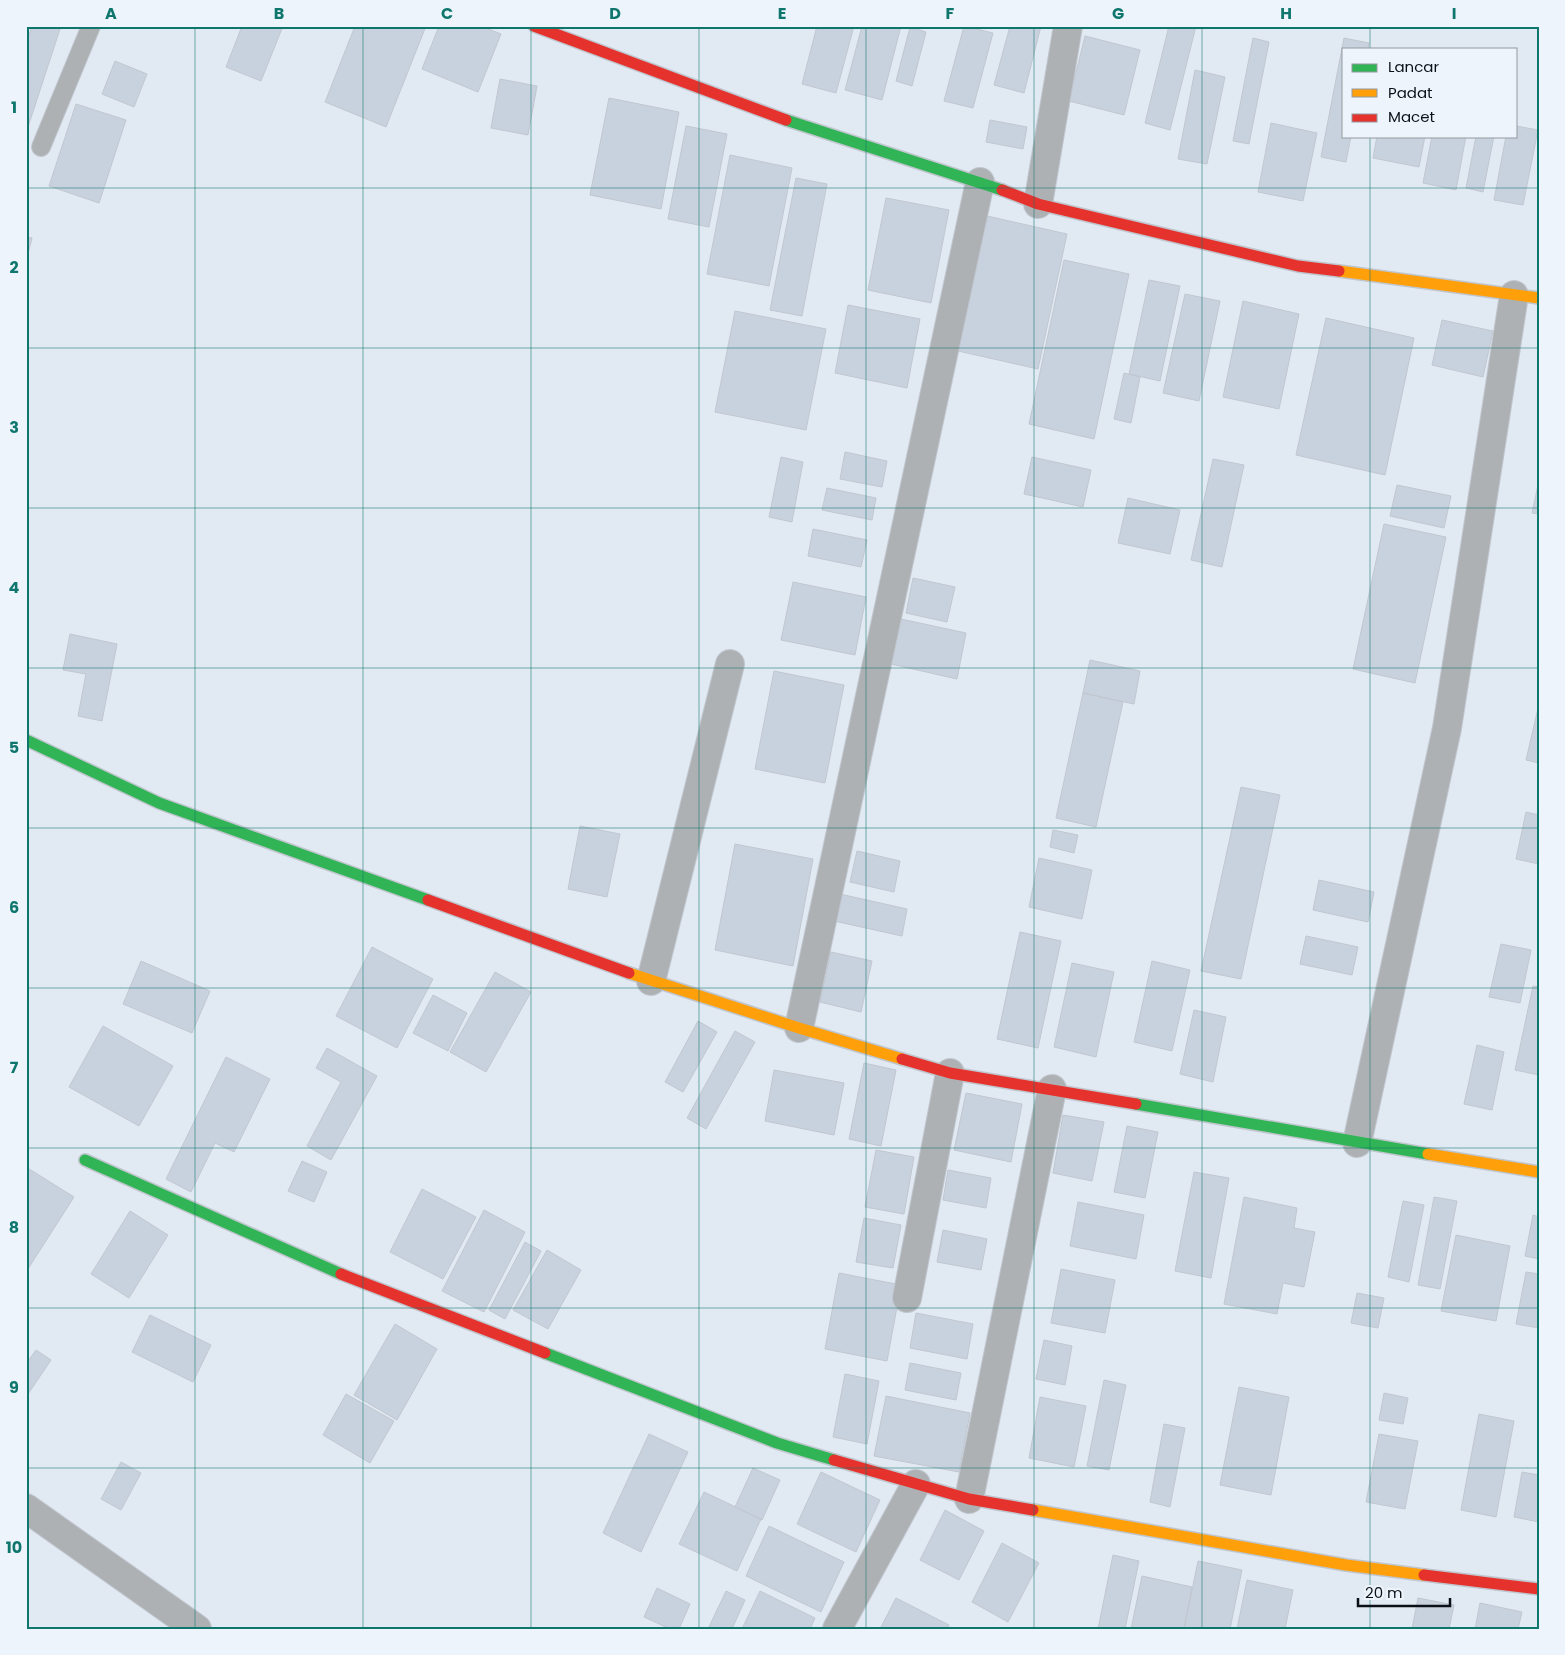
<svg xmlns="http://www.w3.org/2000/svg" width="1565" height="1655" viewBox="0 0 1565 1655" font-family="Poppins,sans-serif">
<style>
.building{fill:#c8d2df;stroke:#c1c7d0}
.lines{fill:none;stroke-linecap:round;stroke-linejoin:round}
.lane-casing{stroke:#c0c6ce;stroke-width:20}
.street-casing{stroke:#c0c6ce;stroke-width:30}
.fast-casing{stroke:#c0c6ce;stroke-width:14}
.slow-casing{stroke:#c0c6ce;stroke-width:14}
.jam-casing{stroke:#c0c6ce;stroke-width:14}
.lane{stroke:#aeb1b4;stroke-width:18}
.street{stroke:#aeb1b4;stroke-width:28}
.fast{stroke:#30b455;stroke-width:11}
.slow{stroke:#ff9f0a;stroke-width:11}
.jam{stroke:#e5322d;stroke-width:11}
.grid{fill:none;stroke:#0f766e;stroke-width:1;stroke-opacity:0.55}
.neatline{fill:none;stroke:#0f766e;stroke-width:2}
.grid-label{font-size:16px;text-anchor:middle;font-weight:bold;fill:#0f766e}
</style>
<rect width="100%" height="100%" fill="#e1e9f3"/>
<path class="building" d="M32,26h29l-35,107v-89z
M242,26h41l-22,55 -35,-14z
M355,26h71l-40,101 -61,-25z
M439,26h42l20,8 -23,58 -56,-23z
M817,26h37l-18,67 -34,-9z
M862,26h39l-19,74 -37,-10z
M964,26l29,7 -20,75 -29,-7z
M1010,26h31l-17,67 -30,-8z
M1169,26h27l-26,104 -25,-7z
M910,27l16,5 -14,54 -16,-5z
M1085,36l55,14 -16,65 -55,-14z
M1253,38l16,4 -20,102 -16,-3z
M1344,38l25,5 -1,6h-24v87h7l-5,26 -25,-5z
M115,61l32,13 -13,33 -32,-13z
M1195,70l30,7 -18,87 -29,-5z
M500,79l37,7 -9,49 -37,-7z
M609,98l70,14 -18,97 -71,-14z
M76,104l50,16 -27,83 -50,-17z
M990,120l37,7 -4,22 -37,-7z
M1271,123l46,10 -14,68 -45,-9z
M686,126l41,8 -18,93 -41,-8z
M1516,126l22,4 -15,75 -29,-5 12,-64h10z
M1377,136h48l-6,31 -46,-9z
M1432,136h34l-10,54 -33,-7z
M1476,136h18l-11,56 -17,-4z
M730,155l62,13 -23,118 -62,-12z
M796,178l31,6 -25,132 -32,-6z
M886,198l63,12 -18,93 -63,-13z
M987,216l80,18 -29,135 -80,-18z
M26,237l6,1 -6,23z
M1064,260l65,14 -35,165 -65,-15z
M1149,280l31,6 -20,95 -31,-7z
M1185,294l35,7 -21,100 -36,-8z
M1243,301l56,13 -20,95 -56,-12z
M848,305l72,14 -13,69 -72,-15z
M735,311l91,18 -20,101 -91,-18z
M1326,318l88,20 -29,137 -89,-20z
M1442,320l51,11 -10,46 -51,-12z
M1124,373l16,4 -9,46 -17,-4z
M845,452l42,9 -5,26 -42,-8z
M781,457l22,5 -11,60 -23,-5z
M1032,457l59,13 -8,37 -59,-13z
M1213,459l31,6 -22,102 -31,-7z
M1539,480v34l-7,-1z
M1397,485l54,11 -7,32 -54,-12z
M827,488l49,10 -4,22 -50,-10z
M1128,498l52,12 -10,44 -52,-11z
M1384,524l62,13 -31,146 -62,-14z
M813,529l54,11 -6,27 -53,-11z
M913,578l42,9 -8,35 -41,-9z
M793,582l73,15 -11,58 -74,-15z
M901,619l65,14 -9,46 -66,-15z
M70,634l47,10 -15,77 -24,-5 8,-42 -23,-4z
M1090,660l50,11 -6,33 -51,-11z
M774,671l70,14 -19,98 -70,-14z
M1083,693l40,9 -27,125 -40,-9z
M1539,704v59l-13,-3z
M1241,787l39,8 -39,184 -40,-8z
M1526,812l13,3v49l-23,-5z
M580,826l40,8 -13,63 -39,-8z
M1053,830l25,5 -4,18 -24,-6z
M735,844l78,15 -20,107 -78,-16z
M857,851l43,10 -6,31 -44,-10z
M1039,858l53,12 -10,49 -53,-12z
M1319,880l55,12 -6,30 -55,-12z
M840,894l67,15 -5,27 -68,-15z
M1020,932l41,9 -23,107 -41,-9z
M1306,936l52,11 -6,28 -52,-11z
M1501,944l30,6 -11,53 -31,-6z
M372,947l61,32 -36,69 -61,-32z
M831,952l41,9 -11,51 -41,-10z
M141,961l69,30 -18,42 -69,-29z
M1152,961l38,9 -18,81 -38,-9z
M1072,963l42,9 -18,85 -42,-10z
M495,972l36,20 -45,80 -36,-20z
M1533,986l6,1v88l-24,-5z
M433,995l34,18 -19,38 -35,-18z
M1194,1010l32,7 -13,65 -33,-8z
M698,1021l19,11 -34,60 -18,-10z
M103,1026l70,40 -34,60 -70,-39z
M735,1031l20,11 -49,87 -19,-11z
M1477,1045l27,7 -12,58 -28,-6z
M327,1048l50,28 -46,84 -24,-14 34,-64 -25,-14z
M226,1057l44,22 -36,73 -19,-9 -24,49 -25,-13z
M864,1063l32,7 -15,76 -32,-7z
M774,1070l70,13 -10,52 -69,-14z
M966,1093l56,11 -11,58 -57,-12z
M1063,1115l41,7 -12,59 -39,-8z
M1127,1126l31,6 -13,66 -31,-6z
M876,1150l38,7 -10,57 -39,-7z
M302,1161l25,11 -13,30 -26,-11z
M26,1167l48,30 -48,75z
M948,1170l43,8 -5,30 -43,-8z
M1194,1172l35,6 -18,100 -36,-7z
M422,1189l54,28 -33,62 -53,-27z
M1244,1197l53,11 -3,20 21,4 -11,55 -21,-4 -6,31 -53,-10z
M1434,1197l23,4 -17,88 -22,-4z
M1403,1201l21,4 -15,77 -21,-5z
M1078,1202l66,13 -8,44 -66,-13z
M484,1210l41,22 -41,80 -42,-21z
M130,1211l38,24 -39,63 -38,-24z
M1533,1215l6,2v42l-14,-3z
M864,1218l37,7 -8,43 -37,-6z
M943,1230l44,9 -6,31 -44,-8z
M1456,1235l54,11 -14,75 -55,-10z
M525,1242l16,9 -36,68 -16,-9z
M547,1250l34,20 -33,59 -35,-19z
M1061,1269l54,11 -10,53 -54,-10z
M1526,1272l13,2v54l-23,-4z
M839,1273l62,12 -14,76 -62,-12z
M1357,1293l27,5 -6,30 -27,-5z
M916,1313l57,11 -6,35 -57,-11z
M150,1315l61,30 -18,37 -61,-30z
M395,1324l42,25 -40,71 -43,-25z
M1044,1340l28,6 -7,39 -29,-6z
M36,1350l15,10 -25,37v-33z
M910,1363l51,10 -5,27 -51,-10z
M845,1374l34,7 -12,63 -34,-7z
M1104,1380l22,5 -17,85 -22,-4z
M1239,1387l50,10 -18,98 -51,-10z
M1384,1393l24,5 -5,26 -24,-4z
M346,1394l48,27 -24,42 -47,-28z
M886,1396l84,17 -11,59 -85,-16z
M1040,1397l46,9 -12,61 -45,-9z
M1479,1414l35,7 -18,96 -35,-7z
M1164,1424l21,4 -15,79 -20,-5z
M649,1434l39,18 -47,100 -38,-19z
M1379,1434l39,7 -13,68 -39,-7z
M121,1462l20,11 -20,37 -20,-11z
M753,1468l27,12 -18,40 -27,-13z
M821,1472l59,28 -24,52 -59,-28z
M1522,1472l17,3v47l-25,-5z
M704,1492l57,27 -24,52 -58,-27z
M945,1510l39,21 -25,49 -39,-20z
M769,1526l75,36 -23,50 -75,-36z
M1002,1543l37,20 -31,59 -36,-20z
M1113,1555l26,6 -14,68h-27z
M1198,1561l44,9 -12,59h-46z
M1142,1576l50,11 -8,42h-53z
M1247,1580l46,10 -8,39h-48z
M657,1588l33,16 -11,25h-9l-26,-12z
M726,1591l19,9 -13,29h-24z
M760,1591l55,27 -5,11h-68z
M896,1598l53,27 -2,4h-67z
M1418,1598l36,7 -5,24h-37z
M1480,1603l42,9 -4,17h-43z"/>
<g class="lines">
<g class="lane-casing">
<path id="lane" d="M41,147l50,-121"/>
</g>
<g class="street-casing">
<path id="street" d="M1038,204l30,-178
M651,981l79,-317
M799,1028l181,-846
M1357,1143l90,-415 67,-433
M907,1298l43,-225
M969,1499l83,-410
M26,1508l171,121
M837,1629l79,-145"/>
</g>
<g class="fast-casing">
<path id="fast" d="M786,120l216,70
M26,740l133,63 269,97
M1136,1104l292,50
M85,1160l256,114
M545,1353l232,90 57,17"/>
</g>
<g class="slow-casing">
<path id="slow" d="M1339,271l200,27
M629,973l170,55 103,31
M1428,1154l111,18
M1033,1510l313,55 78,10"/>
</g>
<g class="jam-casing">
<path id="jam" d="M534,26l252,94
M1002,190l36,14 260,62 41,5
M428,900l201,73
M902,1059l48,14 186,31
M341,1274l204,79
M834,1460l135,39 64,11
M1424,1575l115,14"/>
</g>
<use href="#lane" class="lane"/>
<use href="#street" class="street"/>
<use href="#fast" class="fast"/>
<use href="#slow" class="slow"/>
<use href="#jam" class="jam"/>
</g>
<path class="grid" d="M195,26v1603M363,26v1603M531,26v1603M699,26v1603M866,26v1603M1034,26v1603M1202,26v1603M1370,26v23M1370,136v1493M26,188h1513M26,348h1513M26,508h1513M26,668h1513M26,828h1513M26,988h1513M26,1148h1513M26,1308h1513M26,1468h1513"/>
<rect width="1565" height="1655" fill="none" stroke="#eef4fc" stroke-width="55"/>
<rect x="1342" y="48" width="175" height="90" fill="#eef4fc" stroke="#9399a0"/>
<rect x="1352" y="64" width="25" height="8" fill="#30b455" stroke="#9399a0"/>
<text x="1388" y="72" font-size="15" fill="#0b1016">Lancar</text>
<rect x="1352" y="89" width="25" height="8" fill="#ff9f0a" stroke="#9399a0"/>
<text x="1388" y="98" font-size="15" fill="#0b1016">Padat</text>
<rect x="1352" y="114" width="25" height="8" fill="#e5322d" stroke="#9399a0"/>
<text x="1388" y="122" font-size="15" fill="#0b1016">Macet</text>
<path d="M1358 1598v8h92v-8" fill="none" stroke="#0b1016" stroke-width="2.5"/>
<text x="1365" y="1598" font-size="15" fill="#0b1016" stroke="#eef4fc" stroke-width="4" paint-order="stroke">20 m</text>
<rect x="28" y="28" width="1510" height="1600" class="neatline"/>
<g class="grid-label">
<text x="111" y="19">A</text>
<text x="279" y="19">B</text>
<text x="447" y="19">C</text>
<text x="615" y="19">D</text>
<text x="782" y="19">E</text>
<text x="950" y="19">F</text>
<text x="1118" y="19">G</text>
<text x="1286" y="19">H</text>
<text x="1454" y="19">I</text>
<text x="14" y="113">1</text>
<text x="14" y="273">2</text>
<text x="14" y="433">3</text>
<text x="14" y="593">4</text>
<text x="14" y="753">5</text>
<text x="14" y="913">6</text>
<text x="14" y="1073">7</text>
<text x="14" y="1233">8</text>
<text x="14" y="1393">9</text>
<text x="14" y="1553">10</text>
</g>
</svg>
